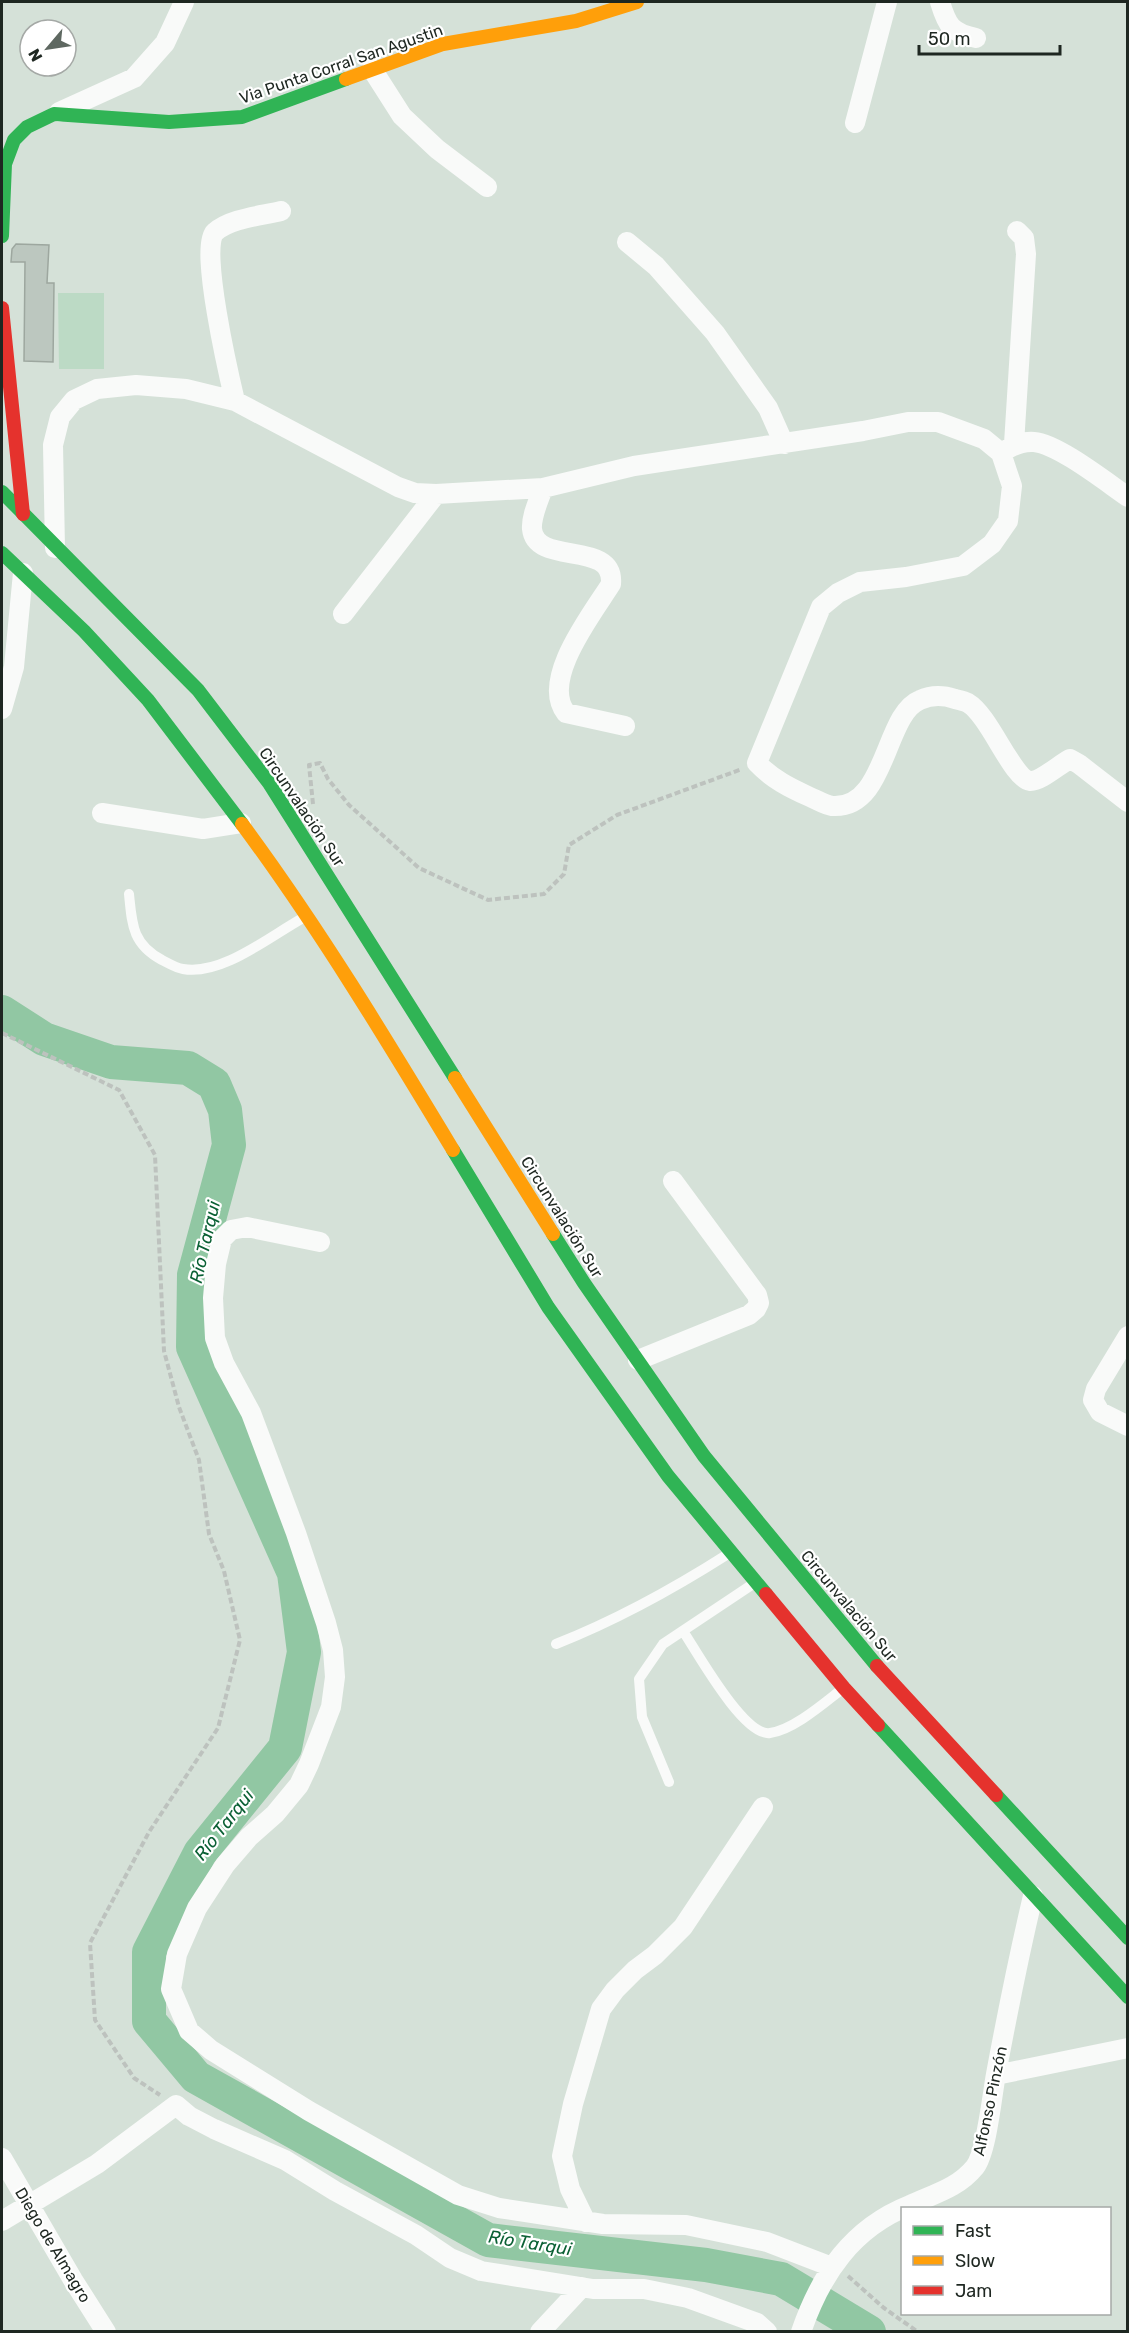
<svg xmlns="http://www.w3.org/2000/svg" width="1129" height="2333" viewBox="0 0 1129 2333" font-family="Rubik,sans-serif">
<style>
.green{fill:#bcdac5}
.lines{fill:none;stroke-linecap:round;stroke-linejoin:round}
.river{stroke:#91c7a3;stroke-width:34}
.building{fill:#bcc7bf;stroke:#9da79f;stroke-width:1.5}
.path{stroke:#bdc2be;stroke-width:4;stroke-dasharray:6 3;stroke-linecap:butt}
.lane{stroke:#f9faf9;stroke-width:10}
.street{stroke:#f9faf9;stroke-width:20}
.fast{stroke:#30b455;stroke-width:14}
.slow{stroke:#ff9f0a;stroke-width:14}
.jam{stroke:#e5322d;stroke-width:14}
.labels{text-anchor:middle;dominant-baseline:central;stroke-width:4.5;stroke-linejoin:round;paint-order:stroke}
.street-label{font-size:16px;fill:#1e2721;stroke:#fff}
.water-label{font-size:18px;font-style:italic;fill:#0a6034;stroke:#fff}
</style>
<rect width="100%" height="100%" fill="#d5e1d8"/>
<path class="green" d="M58,293h46v76h-45z"/>
<g class="lines">
<path class="river" d="M2,1012l42,27 67,23 77,6 26,16 11,26 4,35 -35,130 -1,72 101,226 10,79 -19,96 -85,105 -51,99v69l47,56 292,163 218,25 75,14 88,53"/>
</g>
<path class="building" d="M16,244l33,1 -2,38h7l-1,79 -29,-1 1,-99h-14l1,-13z"/>
<g class="lines">
<path class="path" d="M313,804l-4,-39 11,-2 8,16 21,26 70,63 69,32 56,-6 20,-20 5,-29 48,-30 125,-46
M2,1033l117,57 36,65 9,196 15,56 20,53 10,74 15,37 16,69 -22,88 -69,104 -59,111 5,77 39,58 26,17
M848,2276l36,32 34,24"/>
<path class="lane" d="M129,894c3,30 3,50 33,66 6,3 14,8 21,9 39,7 87,-33 120,-51
M683,1631c14,21 61,106 87,102 23,-3 53,-29 71,-43
M556,1644c61,-24 117,-55 172,-90
M669,1782l-27,-65 -3,-38 24,-35 90,-60"/>
<path class="street" d="M940,2c7,23 11,31 36,36
M372,69l30,47 35,33 50,38
M59,112l75,-34 31,-35 19,-41
M855,123l32,-121
M627,242l29,24 59,67 53,75 16,36
M235,401c-6,-25 -36,-155 -20,-169 16,-14 46,-16 66,-21
M1014,444l12,-190 -2,-16 -7,-7
M1003,452c10,-7 19,-11 31,-10 24,2 72,40 94,55
M543,488c-4,12 -12,28 -11,41 4,38 83,10 79,55 -19,30 -71,96 -45,129l59,13
M55,548l-2,-103 7,-28 14,-17 23,-11 39,-4 50,4 49,12 163,86 17,6 21,1 107,-6 91,-22 229,-35 45,-9h30l46,17 17,14 11,33 -4,35 -16,23 -29,22 -57,11 -46,5 -22,11 -17,14 -64,156c15,16 33,25 53,34 7,3 15,8 22,9 55,4 52,-92 88,-106 11,-5 23,-5 35,-1 4,1 9,2 13,4 22,13 44,75 62,78 10,1 30,-17 40,-22l9,5 49,38
M343,614l93,-120
M2,709l12,-42 9,-94
M102,813l101,16 38,-6
M320,1242l-73,-15 -16,3 -9,9 -6,25 -3,34 2,40 9,25 27,50 45,120 30,90 7,27 2,27 -4,30 -22,57 -10,21 -24,29 -26,23 -24,28 -28,43 -20,46 -6,35 18,42 22,19 98,61 149,84 41,13 104,16 83,1 81,17 65,25
M1128,1336l-32,53 -3,11 7,12 28,14
M638,1360l111,-45 7,-6 3,-6 -2,-8 -84,-114
M996,2075l132,-27
M2,2158l71,122 33,52
M2,2221l95,-57 79,-59 13,11 25,13 71,31 50,31 81,44 34,23 31,13 112,18h51l44,9 69,25 10,9
M586,2222l-16,-33 -8,-33 11,-52 28,-95 14,-19 20,-20 20,-15 28,-28 80,-120
M540,2332l42,-45
M801,2332c20,-58 51,-104 109,-127 24,-11 48,-17 65,-38 12,-16 17,-72 21,-93 11,-59 23,-119 37,-178"/>
<path class="fast" d="M2,236l3,-72 9,-24 13,-13 27,-13 115,8 73,-5 104,-38
M2,492l196,198 71,93 186,295
M2,553l82,78 64,69 94,124
M453,1150l95,157 120,169 98,118
M553,1234l31,49 120,173 173,210
M878,1725l250,272
M996,1795l132,143"/>
<path class="slow" d="M346,79l97,-35 133,-23 61,-19
M242,824c77,104 144,215 211,326
M455,1078l98,156"/>
<path class="jam" d="M2,308l21,206
M766,1594l78,94 34,37
M877,1666l119,129"/>
</g>
<g class="labels">
<g class="street-label">
<text transform="translate(341 64) rotate(-19)">Via Punta Corral San Agustin</text>
<text transform="translate(302 807) rotate(56)">Circunvalación Sur</text>
<text transform="translate(562 1217) rotate(58)">Circunvalación Sur</text>
<text transform="translate(849 1606) rotate(50)">Circunvalación Sur</text>
<text transform="translate(990 2101) rotate(-78)">Alfonso Pinzón</text>
<text transform="translate(53 2245) rotate(59)">Diego de Almagro</text>
</g>
<g class="water-label">
<text transform="translate(205 1242) rotate(-77)">Río Tarqui</text>
<text transform="translate(224 1825) rotate(-52)">Río Tarqui</text>
<text transform="translate(530 2243) rotate(9)">Río Tarqui</text>
</g>
</g>
<rect width="1129" height="2333" fill="none" stroke="#1e2721" stroke-width="6"/>
<rect x="901" y="2207" width="210" height="108" fill="#ffffff" stroke="#a5a9a6" stroke-width="1.5"/>
<rect x="913" y="2226" width="30" height="9" fill="#30b455" stroke="#a5a9a6" stroke-width="1.5"/>
<text x="955" y="2237" font-size="18" fill="#1e2721">Fast</text>
<rect x="913" y="2256" width="30" height="9" fill="#ff9f0a" stroke="#a5a9a6" stroke-width="1.5"/>
<text x="955" y="2267" font-size="18" fill="#1e2721">Slow</text>
<rect x="913" y="2286" width="30" height="9" fill="#e5322d" stroke="#a5a9a6" stroke-width="1.5"/>
<text x="955" y="2297" font-size="18" fill="#1e2721">Jam</text>
<g transform="translate(48 48) rotate(241)"><circle r="28" fill="#ffffff" stroke="#a5a9a6" stroke-width="1.5"/>
<path d="M0-4.5L10 22L0 15L-10 22Z" fill="#5e6861"/>
<text y="-9" font-size="16" font-weight="bold" text-anchor="middle" fill="#1e2721">N</text>
</g>
<path d="M919 45v9h141v-9" fill="none" stroke="#1e2721" stroke-width="3"/>
<text x="928" y="45" font-size="18" fill="#1e2721" stroke="#ffffff" stroke-width="4.5" paint-order="stroke">50 m</text>
</svg>
